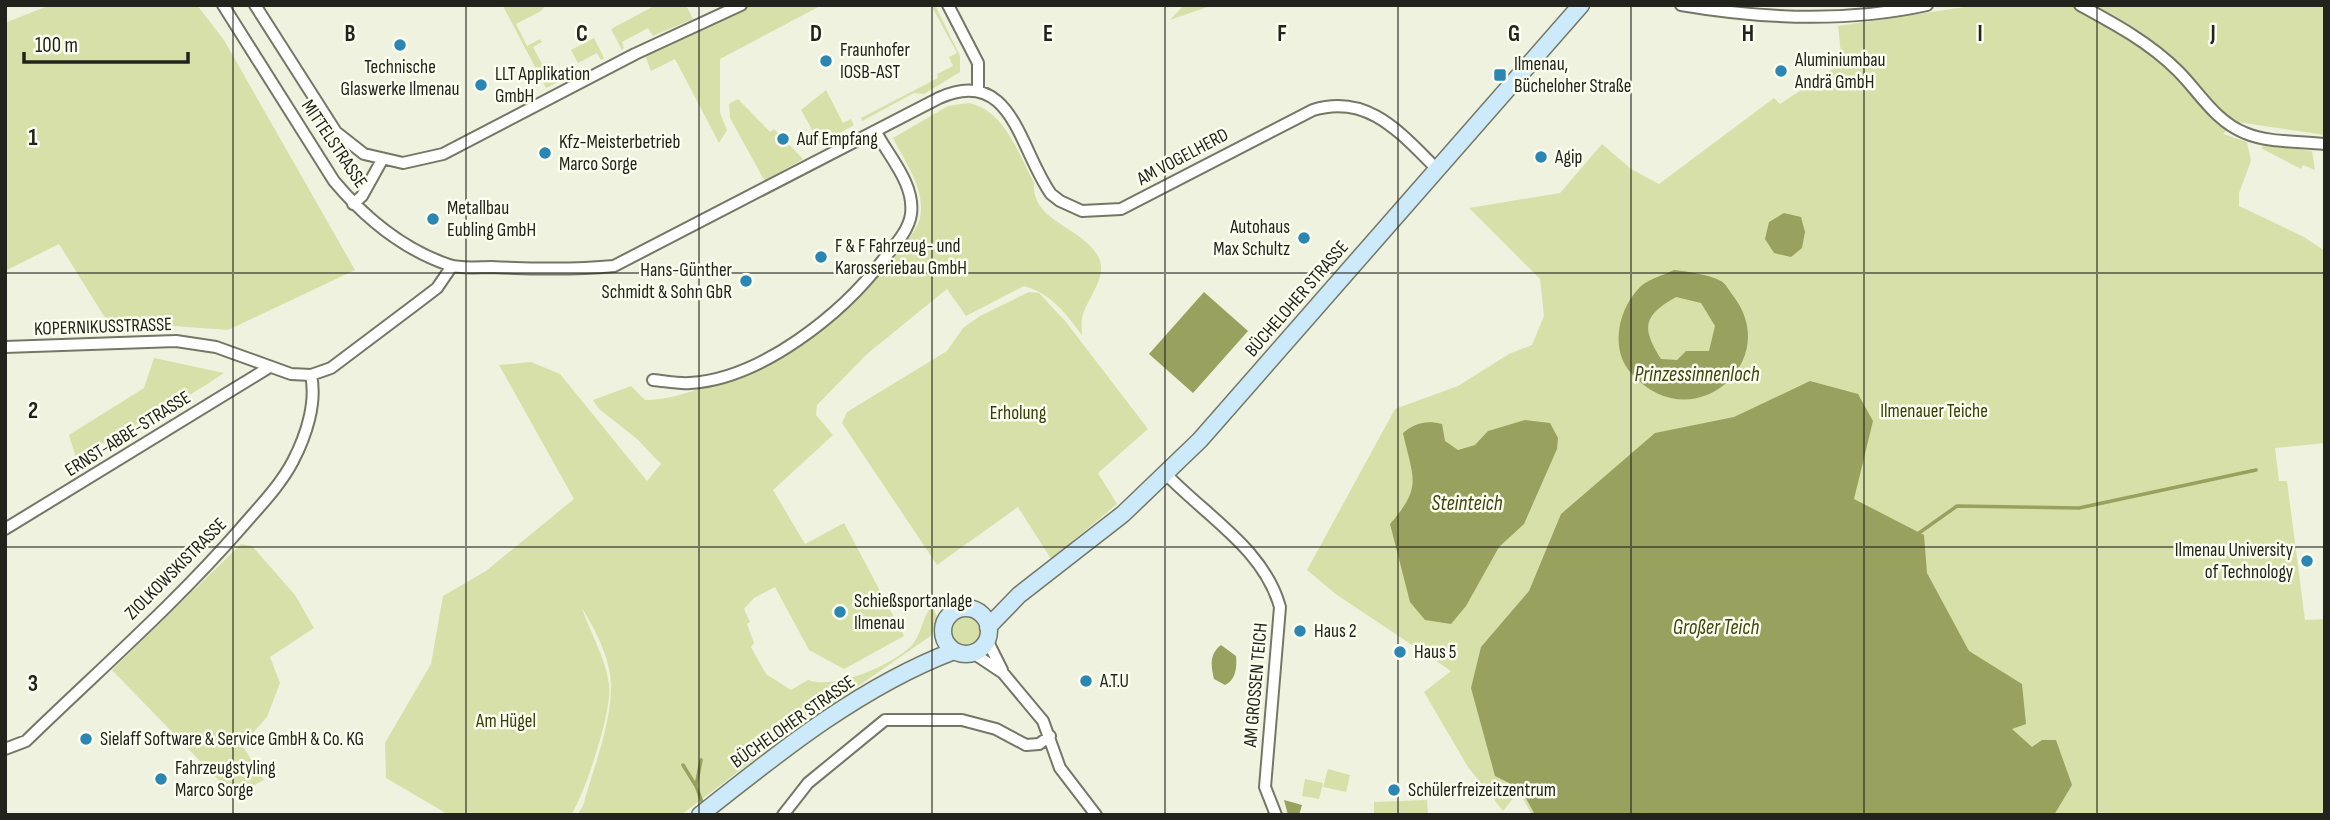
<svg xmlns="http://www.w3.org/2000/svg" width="2330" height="820" viewBox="0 0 2330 820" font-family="'Sofia Sans Condensed',sans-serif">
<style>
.green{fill:#d8e0a9}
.water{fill:#98a15d;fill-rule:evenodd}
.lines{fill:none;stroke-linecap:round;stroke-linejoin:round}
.stream{stroke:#98a15d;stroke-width:3.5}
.minor-casing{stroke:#747765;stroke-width:14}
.secondary-casing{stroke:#747765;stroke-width:19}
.minor{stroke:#fff;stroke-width:10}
.secondary{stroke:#cceafa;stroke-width:16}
.grid{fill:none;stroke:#22231c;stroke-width:2;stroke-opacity:0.55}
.poi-dot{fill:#2c86b4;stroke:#fcffef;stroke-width:2.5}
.labels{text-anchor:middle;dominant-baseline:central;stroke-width:5;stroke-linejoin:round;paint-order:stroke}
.poi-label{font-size:19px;fill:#22231c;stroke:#fcffef;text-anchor:start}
.street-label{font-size:19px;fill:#22231c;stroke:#fcffef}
.park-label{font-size:19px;fill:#383d06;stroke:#fcffef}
.water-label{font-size:21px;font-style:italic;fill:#404511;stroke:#fcffef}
.grid-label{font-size:23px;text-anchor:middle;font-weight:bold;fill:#22231c;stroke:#fcffef;stroke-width:5;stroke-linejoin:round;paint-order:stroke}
</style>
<rect width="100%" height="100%" fill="#eef2de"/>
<path class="green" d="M50,5h147l27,35 131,230 -127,60 -121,-9 -48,-77 -54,27v-248z
M546,5l-5,6 -25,13 11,22 13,-7 2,3 -9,5 18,34 6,-3 1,4 -12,6 -43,-82z
M656,5h30l7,14 -40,17 -5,-8 -26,14 2,6 -2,2 -11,-21z
M751,5h71l-102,54v54l7,17 -8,13 -44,-84 -24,12 -6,-16z
M931,5h4l25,51v16l-36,22 -10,-1 -52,28 -1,-3 77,-40 -1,-4 16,-8 -4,-9 8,-4z
M1184,5h29l-43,15z
M1978,5h347v130l-88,-13 -14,12 24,8 4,19 -12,32v13l65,31 21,14v192l-50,5 4,33h8l18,139 20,-1v196h-793l-13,-24 -16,20 -35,-44 -44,-75 27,-21 -114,-76 -30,-25 88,-161 63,-23 51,-32 23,-9 12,-29 -4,-37 -71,-71 91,-15 42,-49 29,25 28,15 115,-86 6,6 62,-41 -4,-37z
M594,38l10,20 -3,2 -4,-7 -19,10 -7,-13z
M826,90l17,33 8,-4 3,6 -34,19 -19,-34z
M738,99l32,33 4,-3 29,30 -37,21 -3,-2 -33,-60 -1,-14z
M969,103c36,8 49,50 65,80 -3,37 44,43 62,70 16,22 -10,44 -14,66 -1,4 0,11 0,16 -17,-22 -30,-41 -58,-49l-58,30 -19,-27 -80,65 -50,51 -1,10 17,20 -60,55 32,54 39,-21 60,113 -60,33 -35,-19 -34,-63 -21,11 -10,11 6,13 -3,2 7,19 -3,4 15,27 25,16 17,-10c27,10 85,-15 104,-35 10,-11 10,-28 20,-39l5,10 -5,19 -160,111 -91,69h-104l6,-9c10,-37 27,-78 28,-117 1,-28 -15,-58 -29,-81 8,25 23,48 27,76 4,25 -24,110 -38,131h-122l-63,-37 -1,-35 46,-79 12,-68 43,-25 88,-72 -75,-134 32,-3 29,12 87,107 14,-17 -24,-25 -38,-30 -6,-9 38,-14 14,14c22,0 42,-7 62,-14 79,-25 130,-61 182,-124 10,-13 27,-28 31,-44 6,-28 -15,-56 -27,-80l55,-32z
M2264,145l48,6 3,19 -12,-5 -2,4 -40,-21z
M1029,292l10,1 27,29 82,107 -50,44 19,31 -66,55 -33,-52 -81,58 -95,-142 5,-11 100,-61 16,-23 17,-12z
M154,358l70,15c-47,32 -98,57 -148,85l-7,-23 75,-47z
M241,544l11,2 43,49 19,33 -44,29 10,26 -13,34 -25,28 22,35 -30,16 -122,-126z
M951 631a15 15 0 1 1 30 0a15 15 0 1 1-30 0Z
M1328,769l22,6 -4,17 -23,-5z
M1305,779l18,4 -4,16 -17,-3z
M1427,800l1,15h-54v-13z"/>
<path class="water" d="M1784,213l17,4 4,15 -3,16 -11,9 -17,-4 -9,-14 4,-17z
M1674,270c15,2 33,4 47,11 5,3 9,11 13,16 49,65 -42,144 -102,77 -23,-24 -14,-65 8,-87 8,-8 24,-12 34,-17zM1676,297l25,6 14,23 -6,25h-23l-9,9 -16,-1c-20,-32 -18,-43 15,-62z
M1204,292l44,39 -55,62 -44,-39z
M1810,381l48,13 15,27 -19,78 70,36 3,38 42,78 53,33 4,40 -14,5 20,18 10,-7h14l16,45 -18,30h-519l-14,-26 -26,-13 -24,-88 10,-41 48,-56 32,-77 94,-81 79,-16z
M1525,420l25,3 8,15 -1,11 -33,75 -25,23 -33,59 -15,18 -26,-4 -15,-18 -20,-78c33,-38 23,-45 13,-91 12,-10 23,-13 39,-9l3,17 13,9 17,-5 13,-14z
M1221,645l15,11c1,11 0,24 -11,29l-11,-6c-3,-13 -5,-25 7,-34z
M1284,800l18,5 -3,10h-11z"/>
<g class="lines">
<path class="stream" d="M1919,533l38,-27 122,2 177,-38
M683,765l13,21 8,21
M696,786l5,-26"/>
<g class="minor-casing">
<path id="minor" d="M223,5l111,176c31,37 68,68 115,84 12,4 29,2 42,2 42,2 82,3 123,-1l325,-168c73,-33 80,51 112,96l9,7 22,10 39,-2 192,-99c56,-17 88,24 125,60
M255,5l81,127 28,22 39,9 40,-9 192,-100 106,-49
M948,5l30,58v26
M1681,5c82,14 164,18 246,0
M2080,5c35,19 70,38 98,66 22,22 37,50 67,62 23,10 55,8 80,11
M353,204l9,-8 20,-36
M5,347l171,-6 40,6 75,27 20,1 20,-7 85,-64 21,-16 15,-22
M653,380c12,1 25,4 37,3 71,-4 152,-69 193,-123 10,-13 26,-29 28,-46 4,-30 -22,-57 -35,-82
M1166,474c40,42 98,75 114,133l-15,180 11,28
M5,529l263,-161
M987,640l15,30
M973,653l30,20 40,48 17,47 36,47
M5,749l21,-8c72,-70 149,-137 215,-213 18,-21 39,-42 52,-67 13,-25 24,-58 18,-86
M783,815l25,-32 77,-63h77l34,9 30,16 13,-1 11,-8"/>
</g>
<g class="secondary-casing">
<path id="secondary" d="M943 631a23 23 0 1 1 46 0a23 23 0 1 1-46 0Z
M988,627l31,-32 104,-81 77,-74 381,-435
M700,815c78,-62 161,-129 254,-164"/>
</g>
<use href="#minor" class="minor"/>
<use href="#secondary" class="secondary"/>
</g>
<path class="grid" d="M233,5v810M466,5v810M699,5v810M932,5v810M1165,5v810M1398,5v810M1631,5v810M1864,5v810M2097,5v810M5,273h2320M5,547h2320"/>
<g class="poi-dot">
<circle cx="400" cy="45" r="7"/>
<circle cx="826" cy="61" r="7"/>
<circle cx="1781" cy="71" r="7"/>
<rect x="1493" y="68" width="14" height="14" rx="3.5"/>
<circle cx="481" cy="85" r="7"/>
<circle cx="783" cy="139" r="7"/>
<circle cx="545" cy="153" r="7"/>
<circle cx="1541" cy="157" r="7"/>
<circle cx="433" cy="219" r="7"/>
<circle cx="1304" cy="238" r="7"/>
<circle cx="821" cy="257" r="7"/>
<circle cx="746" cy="281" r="7"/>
<circle cx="2307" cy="561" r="7"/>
<circle cx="840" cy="612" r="7"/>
<circle cx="1300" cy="631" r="7"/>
<circle cx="1400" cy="652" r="7"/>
<circle cx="1086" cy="681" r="7"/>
<circle cx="86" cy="739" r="7"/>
<circle cx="161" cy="779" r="7"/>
<circle cx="1394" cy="790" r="7"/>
</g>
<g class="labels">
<g class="poi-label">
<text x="840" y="50">Fraunhofer<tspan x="840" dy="22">IOSB-AST</tspan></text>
<text x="1795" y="60">Aluminiumbau<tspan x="1795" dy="22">Andrä GmbH</tspan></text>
<text x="1514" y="64">Ilmenau,<tspan x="1514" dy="22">Bücheloher Straße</tspan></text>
<text x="400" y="67" text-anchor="middle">Technische<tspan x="400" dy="22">Glaswerke Ilmenau</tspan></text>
<text x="495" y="74">LLT Applikation<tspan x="495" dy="22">GmbH</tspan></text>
<text x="797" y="139">Auf Empfang</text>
<text x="559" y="142">Kfz-Meisterbetrieb<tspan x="559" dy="22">Marco Sorge</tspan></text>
<text x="1555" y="157">Agip</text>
<text x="447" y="208">Metallbau<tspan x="447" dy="22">Eubling GmbH</tspan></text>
<text x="1290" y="227" text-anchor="end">Autohaus<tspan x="1290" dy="22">Max Schultz</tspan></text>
<text x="835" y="246">F &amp; F Fahrzeug- und<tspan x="835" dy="22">Karosseriebau GmbH</tspan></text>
<text x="732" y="270" text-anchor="end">Hans-Günther<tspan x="732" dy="22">Schmidt &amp; Sohn GbR</tspan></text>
<text x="2293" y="550" text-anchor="end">Ilmenau University<tspan x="2293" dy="22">of Technology</tspan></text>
<text x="854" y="601">Schießsportanlage<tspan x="854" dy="22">Ilmenau</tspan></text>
<text x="1314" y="631">Haus 2</text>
<text x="1414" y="652">Haus 5</text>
<text x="1100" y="681">A.T.U</text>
<text x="100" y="739">Sielaff Software &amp; Service GmbH &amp; Co. KG</text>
<text x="175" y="768">Fahrzeugstyling<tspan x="175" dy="22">Marco Sorge</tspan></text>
<text x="1408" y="790">Schülerfreizeitzentrum</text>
</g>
<g class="street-label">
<text transform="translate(334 144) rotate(56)">MITTELSTRASSE</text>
<text transform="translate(1183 157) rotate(-28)">AM VOGELHERD</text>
<text transform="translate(1297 299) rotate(-49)">BÜCHELOHER STRASSE</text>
<text transform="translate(103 327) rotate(-2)">KOPERNIKUSSTRASSE</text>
<text transform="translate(128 434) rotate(-32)">ERNST-ABBE-STRASSE</text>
<text transform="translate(176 569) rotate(-45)">ZIOLKOWSKISTRASSE</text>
<text transform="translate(1256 685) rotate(-85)">AM GROSSEN TEICH</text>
<text transform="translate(793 722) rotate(-35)">BÜCHELOHER STRASSE</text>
</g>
<g class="park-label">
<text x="1934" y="411">Ilmenauer Teiche</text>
<text x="1018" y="413">Erholung</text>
<text x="506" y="721">Am Hügel</text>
</g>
<g class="water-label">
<text x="1697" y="374">Prinzessinnenloch</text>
<text x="1467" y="503">Steinteich</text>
<text x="1716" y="627">Großer Teich</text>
</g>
</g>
<g class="grid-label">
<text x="350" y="41">B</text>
<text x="582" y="41">C</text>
<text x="816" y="41">D</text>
<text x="1048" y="41">E</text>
<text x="1282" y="41">F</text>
<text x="1514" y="41">G</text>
<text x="1748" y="41">H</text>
<text x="1980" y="41">I</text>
<text x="2213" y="41">J</text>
<text x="33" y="145">1</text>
<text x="33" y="418">2</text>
<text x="33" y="691">3</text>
</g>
<rect width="2330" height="820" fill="none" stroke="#22231c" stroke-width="14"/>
<path d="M24 52v10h164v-10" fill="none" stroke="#22231c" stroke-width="3.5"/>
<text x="35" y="52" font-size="21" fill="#22231c" stroke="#fcffef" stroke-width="5" paint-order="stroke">100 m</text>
</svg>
